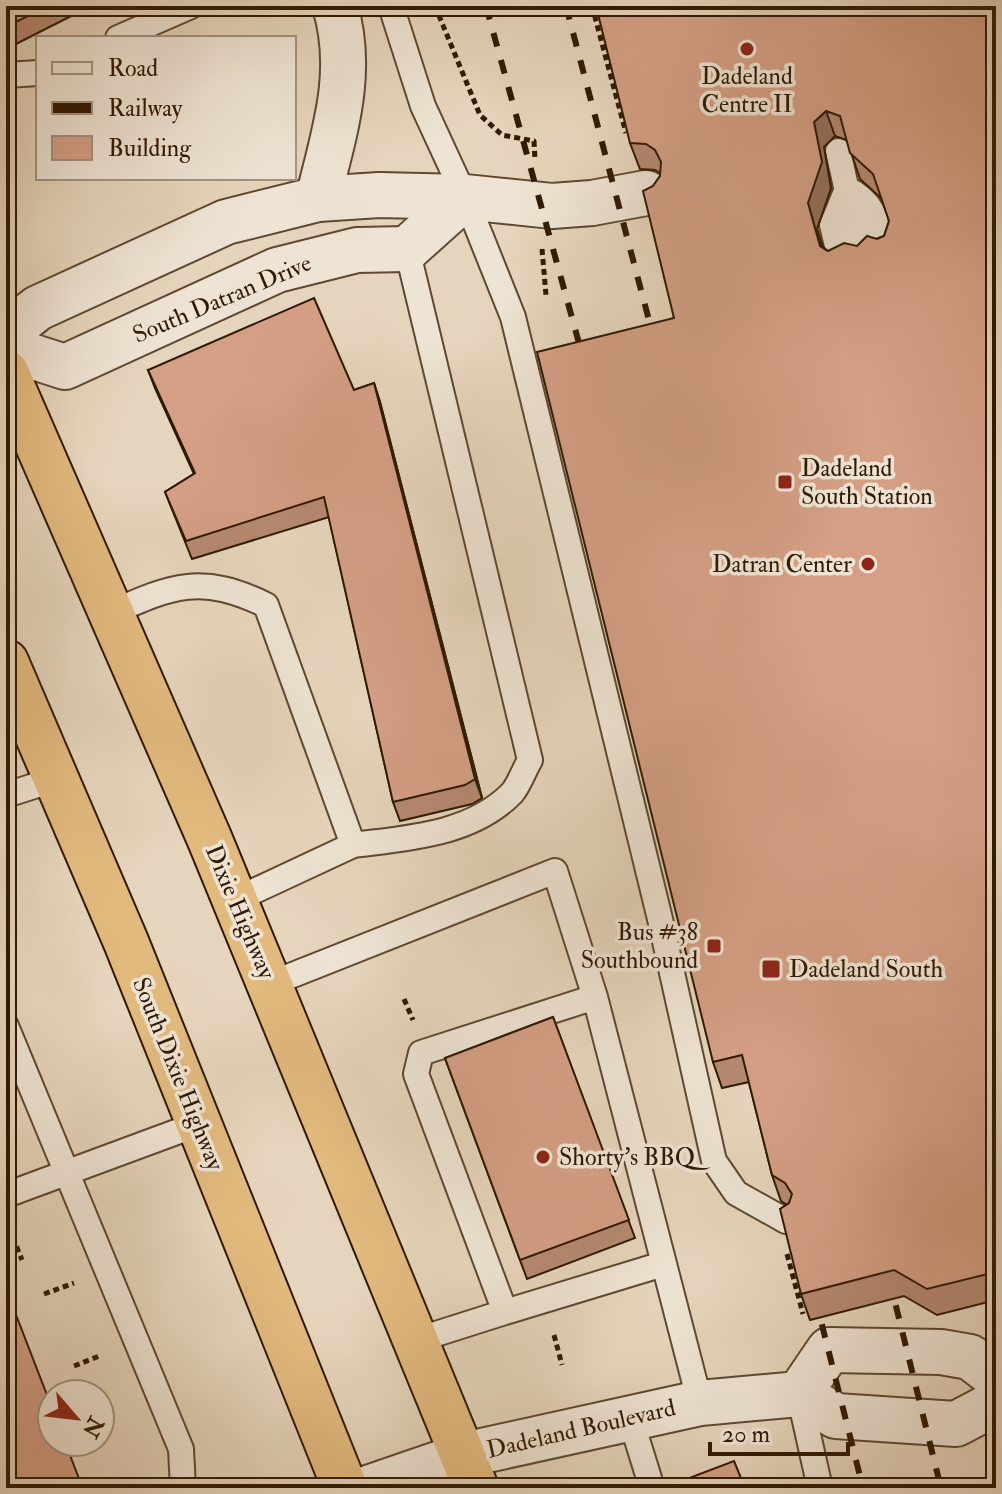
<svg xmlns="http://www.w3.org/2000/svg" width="1002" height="1494" viewBox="0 0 1002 1494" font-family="'IM FELL Double Pica',serif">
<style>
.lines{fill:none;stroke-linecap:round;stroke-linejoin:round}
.service-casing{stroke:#5e4832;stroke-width:28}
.minor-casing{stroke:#5e4832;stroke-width:48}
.tertiary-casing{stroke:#5e4832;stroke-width:48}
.trunk-casing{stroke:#301903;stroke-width:48}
.path{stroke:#301903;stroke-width:5;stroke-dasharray:6 4;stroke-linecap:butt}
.service{stroke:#efe4d4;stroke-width:24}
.minor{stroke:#efe4d4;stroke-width:44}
.tertiary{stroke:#efe4d4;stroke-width:44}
.trunk{stroke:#e3ba7e;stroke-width:44}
.rail{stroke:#301903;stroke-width:6;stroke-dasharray:14 14;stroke-linecap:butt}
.wall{fill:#b68972;stroke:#301903;stroke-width:2;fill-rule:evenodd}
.shaded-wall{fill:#946f5d;stroke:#301903;stroke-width:2}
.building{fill:#d49f85;stroke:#301903;stroke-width:2;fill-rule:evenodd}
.poi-dot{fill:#8f2418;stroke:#efe4d4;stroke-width:3}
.labels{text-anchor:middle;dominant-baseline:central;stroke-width:7;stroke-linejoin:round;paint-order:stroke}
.poi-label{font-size:24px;fill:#301903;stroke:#efe4d4;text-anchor:start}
.street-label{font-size:24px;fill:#301903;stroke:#efe4d4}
</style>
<rect width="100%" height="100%" fill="#e6d5bd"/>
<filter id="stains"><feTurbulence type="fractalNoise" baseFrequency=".0025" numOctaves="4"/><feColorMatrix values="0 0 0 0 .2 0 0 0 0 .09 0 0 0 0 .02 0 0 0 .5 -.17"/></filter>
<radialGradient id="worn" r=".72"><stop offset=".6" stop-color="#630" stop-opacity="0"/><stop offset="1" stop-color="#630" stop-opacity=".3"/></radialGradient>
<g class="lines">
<g class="service-casing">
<path id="service" d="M391,6l32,100 42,91 48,120 147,602 54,242 22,32 50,28
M118,38l73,-32
M6,75l32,-2
M838,151l24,106
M847,189c28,13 30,34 37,61
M841,262l-9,-37 15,-36
M111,613c62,-28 91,-39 155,-8l87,240 -118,55
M6,795l50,-16
M353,845c54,-7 118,-10 159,-52 7,-8 12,-23 18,-33l-123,-511
M270,984l285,-113 40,126 105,406
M6,1026l175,423 2,39
M6,1195l192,-71
M505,1312l158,-48
M417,1340l88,-28 -89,-238 5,-21 174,-56
M799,1394l21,94
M630,1417l22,71"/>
</g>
<g class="minor-casing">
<path id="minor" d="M318,199c16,-66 37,-126 17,-193"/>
</g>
<g class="tertiary-casing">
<path id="tertiary" d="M6,333l32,-25 188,-86 92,-23 61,-4 86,2 87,9 40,-3 54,-10
M6,348l59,19 212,-97 80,-20 50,-1 58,-52
M799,1394l30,-44 112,2 29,5 26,20
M368,1488l96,-33 236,-52 99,-9 37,22 120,8 40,-21"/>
</g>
<g class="trunk-casing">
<path id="trunk" d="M6,372l204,468 266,648
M6,662l120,280 219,546"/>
</g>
<path class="path" d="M435,6l45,109 22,20 32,6 1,19
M592,6l34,127
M542,249l4,46
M404,999l9,21
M9,1228l13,32
M787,1254l16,60
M44,1294l30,-11
M554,1335l8,30
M74,1366l28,-11"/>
<use href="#service" class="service"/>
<use href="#minor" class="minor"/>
<use href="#tertiary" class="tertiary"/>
<use href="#trunk" class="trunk"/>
<path class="rail" d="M486,6l99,359
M566,6l89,337
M889,1278l52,210
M815,1297l48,191"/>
</g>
<path class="wall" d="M6,6h85l-85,43z
M996,6v1294l-59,15 -33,-19 -94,24 -9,-26 -14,-89 -6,-4 -9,-26 -23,-93 -27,6 -9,-26 -39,-744 -21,-132 7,-10v-3l-5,-3 -15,-1 -10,-26zM835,136l12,4 13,39 22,20 7,22 -5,15 -27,10 -29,5 -5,-4 -6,-18 14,-41 -7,-41z
M148,370l206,20 20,-7 6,19 102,396 -10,6 -72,17 -7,-19 -64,-285 -137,42 -27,-67 29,-18 -39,-86z
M553,1017l82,221 -108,41 -82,-221z"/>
<path class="shaded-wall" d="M826,111l9,25 -11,11 7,41 -14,41 13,43 -10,-26 -12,-43 6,-81z
M374,383l6,19 102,396 -7,-19z"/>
<path class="building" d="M6,6h42l-42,21z
M596,6h400v1266l-69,17 -33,-19 -93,24 -21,-85 9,-6 3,-9 -7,-11 -13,-8 -30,-120 -29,7 -176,-710 137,-34 -31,-127 10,-5 7,-10 1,-14 -6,-12 -9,-6 -16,-1zM826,111l14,5 10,37 23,21 16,47 -5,15 -7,3 -10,-3 -10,10 -13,-3 -16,8 -8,-5 -12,-43 14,-41 -8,-40z
M314,298l40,92 20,-7 101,396 -10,6 -72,17 -69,-305 -138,44 -21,-49 30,-19 -47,-103z
M553,1017l76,203 -109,40 -75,-202z
M6,1289l46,119v34h13l16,42 -9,4h-66z
M734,1461l11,27h-67l-2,-5z"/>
<g class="poi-dot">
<circle cx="747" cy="49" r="8"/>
<rect x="777" y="474" width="16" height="16" rx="4"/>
<circle cx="868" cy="564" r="8"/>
<rect x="706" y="938" width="16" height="16" rx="4"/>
<rect x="761" y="959" width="20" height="20" rx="4"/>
<circle cx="543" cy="1157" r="8"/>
</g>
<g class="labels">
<g class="poi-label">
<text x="747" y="76" text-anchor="middle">Dadeland<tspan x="747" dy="28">Centre II</tspan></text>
<text x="801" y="468">Dadeland<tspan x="801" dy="28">South Station</tspan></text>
<text x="852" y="564" text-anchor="end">Datran Center</text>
<text x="698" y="932" text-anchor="end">Bus #38<tspan x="698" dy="28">Southbound</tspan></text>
<text x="789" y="969">Dadeland South</text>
<text x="559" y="1157">Shorty's BBQ</text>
</g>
<g class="street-label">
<text transform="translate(222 299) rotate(-23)">South Datran Drive</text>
<text transform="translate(240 912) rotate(67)">Dixie Highway</text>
<text transform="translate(178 1074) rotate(68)">South Dixie Highway</text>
<text transform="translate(581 1429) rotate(-13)">Dadeland Boulevard</text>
</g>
</g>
<rect width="1002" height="1494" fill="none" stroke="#e6d5bd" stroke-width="32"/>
<rect x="8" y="8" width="986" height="1478" fill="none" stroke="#301903" stroke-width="4"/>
<rect x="16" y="16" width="970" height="1462" fill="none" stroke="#301903" stroke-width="2"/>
<rect x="36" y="36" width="260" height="144" fill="#efe4d4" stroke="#a39380" stroke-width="2"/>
<rect x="52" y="62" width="40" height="12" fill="#efe4d4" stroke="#a39380" stroke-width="2"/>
<text x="108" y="76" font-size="24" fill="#301903">Road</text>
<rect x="52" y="102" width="40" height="12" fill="#301903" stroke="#a39380" stroke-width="2"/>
<text x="108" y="116" font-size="24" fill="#301903">Railway</text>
<rect x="52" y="136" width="40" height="24" fill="#d49f85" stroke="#a39380" stroke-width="2"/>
<text x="108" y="156" font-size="24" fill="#301903">Building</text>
<g transform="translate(76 1418) rotate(118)"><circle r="38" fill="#efe4d4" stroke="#a39380" stroke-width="2"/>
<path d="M0-6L14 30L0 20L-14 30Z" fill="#8f2418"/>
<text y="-12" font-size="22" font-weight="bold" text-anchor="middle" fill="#301903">N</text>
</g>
<path d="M710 1442v12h138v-12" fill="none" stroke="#301903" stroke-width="4"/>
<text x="722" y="1442" font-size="24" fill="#301903" stroke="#efe4d4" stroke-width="6" paint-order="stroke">20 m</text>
<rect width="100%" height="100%" filter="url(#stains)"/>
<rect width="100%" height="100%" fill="url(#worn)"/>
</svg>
